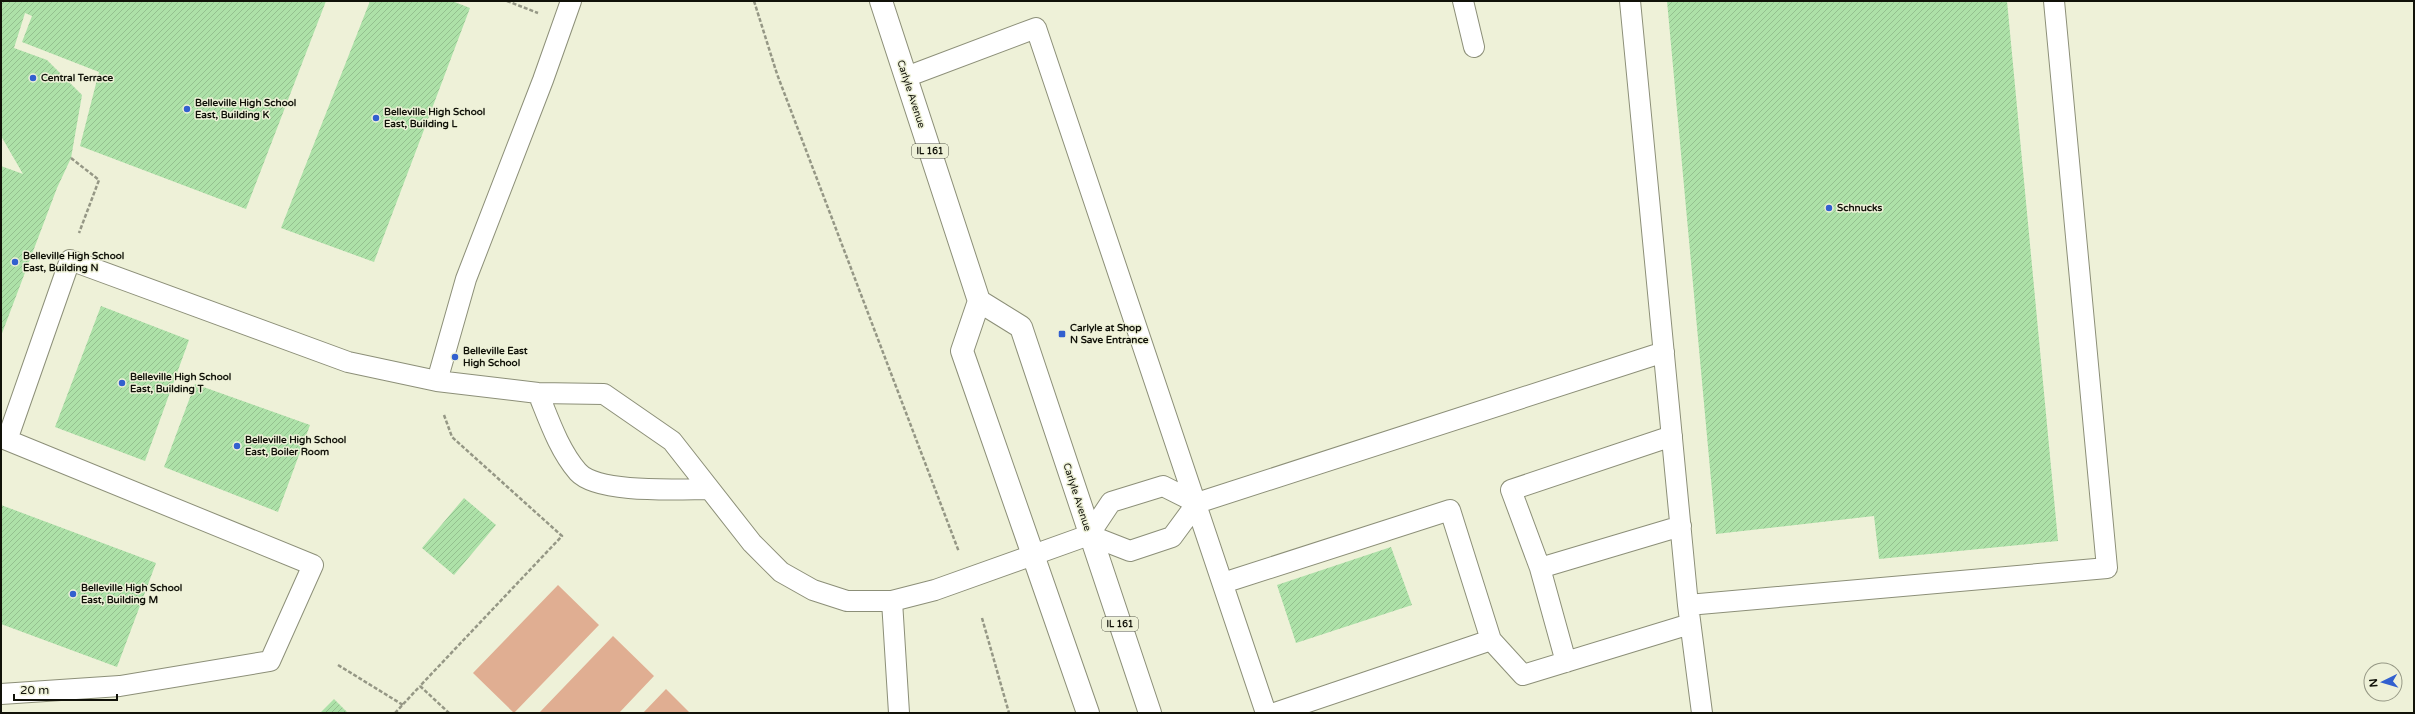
<svg xmlns="http://www.w3.org/2000/svg" width="2415" height="714" viewBox="0 0 2415 714" font-family="'Varela Round',sans-serif">
<style>
.garden{fill:#e0ae92}
.building{fill:url(#building-hatch)}
.lines{fill:none;stroke-linecap:round;stroke-linejoin:round}
.lane-casing{stroke:#8c8f78;stroke-width:22}
.primary-casing{stroke:#8c8f78;stroke-width:24}
.path{stroke:#959785;stroke-width:2.5;stroke-dasharray:4 2;stroke-linecap:butt}
.lane{stroke:#fff;stroke-width:20}
.primary{stroke:#fff;stroke-width:22}
.poi-dot{fill:#3260cf;stroke:#eef1d8;stroke-width:1.5}
.labels{text-anchor:middle;dominant-baseline:central;stroke-width:3;stroke-linejoin:round;paint-order:stroke}
.shield{fill:#eef1d8;stroke:#535547;stroke-width:1}
.shield-label{font-size:9px;font-weight:bold;fill:#111209}
.poi-label{font-size:10px;font-weight:bold;fill:#111209;stroke:#eef1d8;text-anchor:start}
.street-label{font-size:10px;fill:#111209;stroke:#eef1d8}
</style>
<defs>
<pattern id="building-hatch" width="6" height="6" patternUnits="userSpaceOnUse"><rect width="6" height="6" fill="#ade1a8"/><path d="M-1 1l2-2M0 6l6-6M5 7l2-2" fill="none" stroke="#94c08f"/></pattern>
</defs>
<rect width="100%" height="100%" fill="#eef1d8"/>
<path class="garden" d="M558,585l41,40 -85,88 -41,-40z
M613,636l41,40 -35,37h-80z
M666,689l24,24h-47z"/>
<path class="building" d="M1,1h325l-80,208 -166,-63 19,-74 -77,-30 10,-26 -7,-3 -11,35 33,12 35,35 -11,63 -14,30 -56,148v-170l22,8 -22,-38z
M370,1h82l18,7 -96,254 -93,-34z
M1667,1h340l51,540 -179,18 -5,-43 -158,18z
M101,306l88,34 -44,121 -90,-34z
M195,384l115,41 -32,87 -114,-45z
M464,498l32,27 -42,50 -32,-27z
M1,505l155,58 -39,104 -116,-43z
M1391,547l21,58 -116,38 -19,-58z
M334,699l14,14h-28z"/>
<g class="lines">
<g class="lane-casing">
<path id="lane" d="M1463,1l11,46
M1630,1l58,604 14,108
M906,77l130,-49 230,685
M437,381l29,-102 77,-199 28,-79
M538,393c11,27 21,57 40,79 20,22 101,17 131,17
M1672,436l-161,54 29,78 141,-42
M1089,535l41,16 42,-14 25,-34 467,-151
M1540,568l26,94
M1223,583l227,-73 41,130 -216,73
M892,601l7,112
M1688,605l419,-37 -53,-567
M1491,640l32,35 167,-51
M1,694l119,-8 150,-25 43,-96 -306,-125 63,-180 278,102 89,19 101,12 66,1 68,47 80,102 29,29 32,18 34,11h45l43,-11 154,-55 22,-33 52,-16 34,17"/>
</g>
<g class="primary-casing">
<path id="primary" d="M881,1l98,300 -17,50 126,362
M979,301l42,26 129,386"/>
</g>
<path class="path" d="M507,1l31,12
M754,1l23,73 182,478
M71,158l28,22 -20,53
M444,415l8,22 110,99 -142,150 29,27
M982,618l27,95
M338,665l65,40
M395,713l25,-27"/>
<use href="#lane" class="lane"/>
<use href="#primary" class="primary"/>
</g>
<g class="poi-dot">
<circle cx="33" cy="78" r="4"/>
<circle cx="187" cy="109" r="4"/>
<circle cx="376" cy="118" r="4"/>
<circle cx="1829" cy="208" r="4"/>
<circle cx="15" cy="262" r="4"/>
<rect x="1058" y="330" width="8" height="8" rx="2"/>
<circle cx="455" cy="357" r="4"/>
<circle cx="122" cy="383" r="4"/>
<circle cx="237" cy="446" r="4"/>
<circle cx="73" cy="594" r="4"/>
</g>
<g class="labels">
<g class="shield">
<rect x="912" y="144" width="36" height="14" rx="3"/>
<rect x="1102" y="617" width="36" height="14" rx="3"/>
</g>
<g class="shield-label">
<text x="930" y="151">IL 161</text>
<text x="1120" y="624">IL 161</text>
</g>
<g class="poi-label">
<text x="41" y="78">Central Terrace</text>
<text x="195" y="103">Belleville High School<tspan x="195" dy="12">East, Building K</tspan></text>
<text x="384" y="112">Belleville High School<tspan x="384" dy="12">East, Building L</tspan></text>
<text x="1837" y="208">Schnucks</text>
<text x="23" y="256">Belleville High School<tspan x="23" dy="12">East, Building N</tspan></text>
<text x="1070" y="328">Carlyle at Shop<tspan x="1070" dy="12">N Save Entrance</tspan></text>
<text x="463" y="351">Belleville East<tspan x="463" dy="12">High School</tspan></text>
<text x="130" y="377">Belleville High School<tspan x="130" dy="12">East, Building T</tspan></text>
<text x="245" y="440">Belleville High School<tspan x="245" dy="12">East, Boiler Room</tspan></text>
<text x="81" y="588">Belleville High School<tspan x="81" dy="12">East, Building M</tspan></text>
</g>
<g class="street-label">
<text transform="translate(911 94) rotate(72)">Carlyle Avenue</text>
<text transform="translate(1077 497) rotate(72)">Carlyle Avenue</text>
</g>
</g>
<rect width="2415" height="714" fill="none" stroke="#111209" stroke-width="4"/>
<g transform="translate(2383 682) rotate(265)"><circle r="19" fill="#eef1d8" stroke="#969885"/>
<path d="M0-3L7 15L0 10L-7 15Z" fill="#3260cf"/>
<text y="-6" font-size="11" font-weight="bold" text-anchor="middle" fill="#111209">N</text>
</g>
<path d="M14 694v6h103v-6" fill="none" stroke="#111209" stroke-width="2"/>
<text x="20" y="694" font-size="12" fill="#111209" stroke="#eef1d8" stroke-width="3" paint-order="stroke">20 m</text>
</svg>
